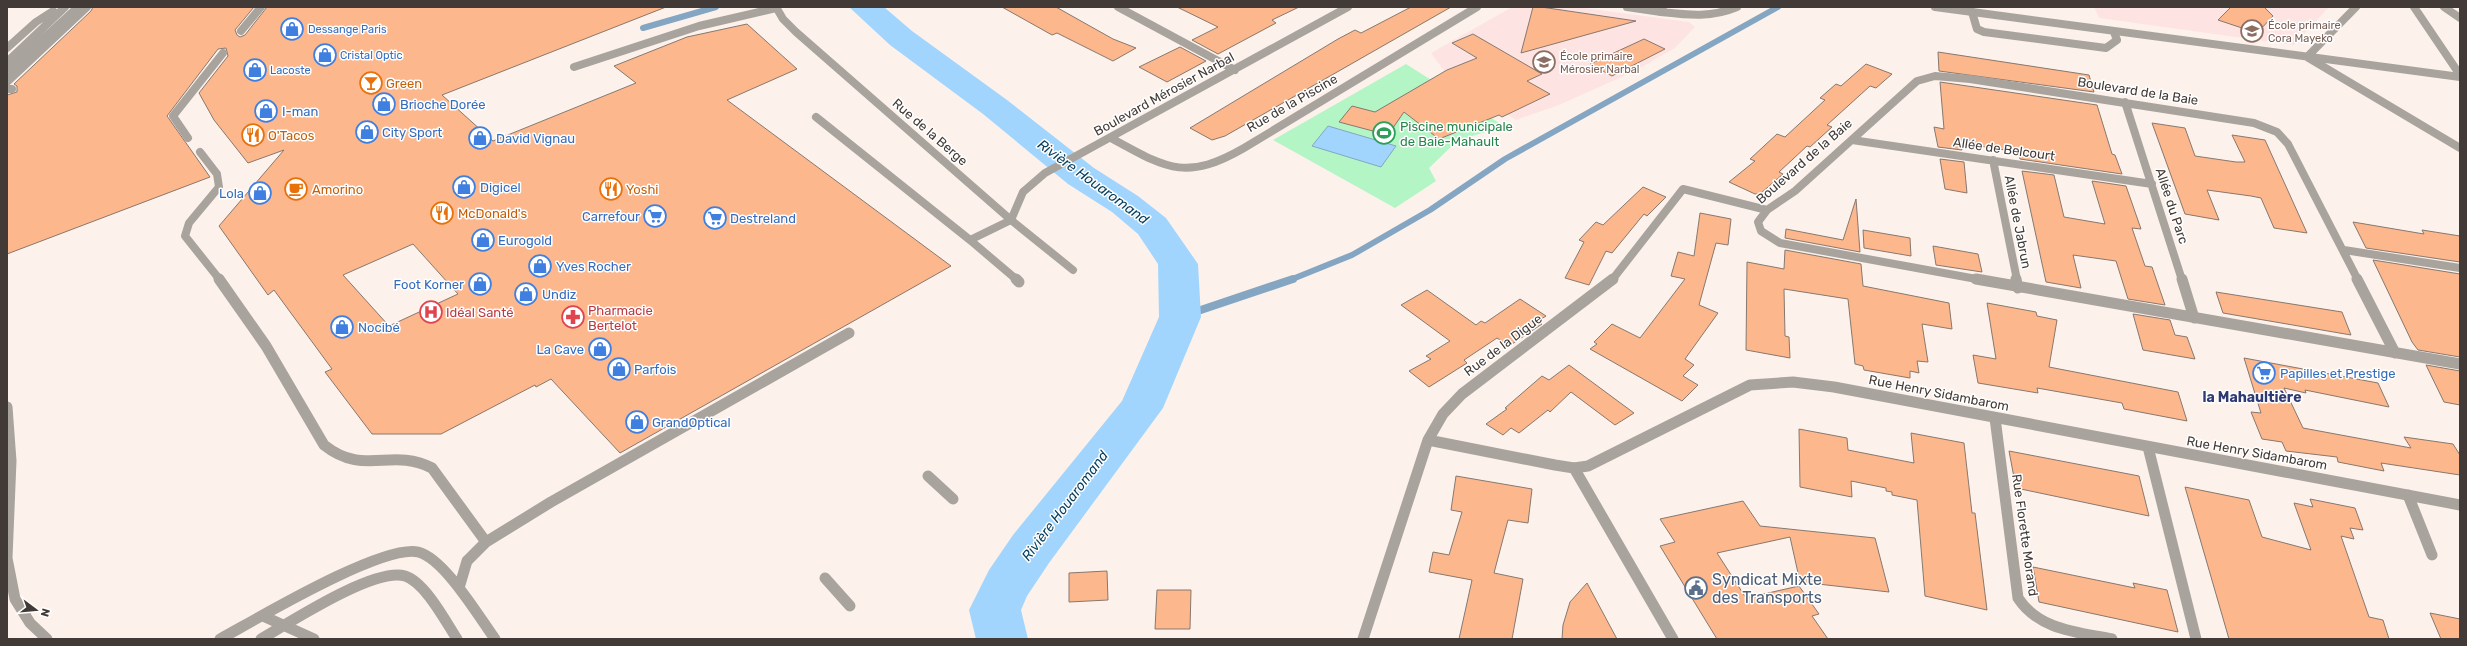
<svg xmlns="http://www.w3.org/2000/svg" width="2467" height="646" viewBox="0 0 2467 646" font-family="Rubik,sans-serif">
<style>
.education{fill:#fee3e3}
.green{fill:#b4f5c5}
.water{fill:#a1d5fe;stroke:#84a6c2}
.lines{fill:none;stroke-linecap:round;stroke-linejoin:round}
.stream-far1{stroke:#84a6c2;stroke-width:6}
.stream{stroke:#84a6c2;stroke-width:8}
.river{fill:#a1d5fe;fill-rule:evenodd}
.building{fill:#fcb78d;stroke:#88786e;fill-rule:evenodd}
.service-far1{stroke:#a9a39d;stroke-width:8}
.service{stroke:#a9a39d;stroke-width:11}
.minor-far1{stroke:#a9a39d;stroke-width:8}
.minor{stroke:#a9a39d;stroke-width:11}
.labels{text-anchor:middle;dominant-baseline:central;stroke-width:3;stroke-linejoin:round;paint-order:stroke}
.far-education-label{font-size:11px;fill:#785e54;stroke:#fff;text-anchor:start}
.far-shop-label{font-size:11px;fill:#366cbe;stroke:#fff;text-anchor:start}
.food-label{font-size:13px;fill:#c56008;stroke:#fff;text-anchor:start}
.street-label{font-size:13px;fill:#423a36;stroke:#fff}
.shop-label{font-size:13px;fill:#366cbe;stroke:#fff;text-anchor:start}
.leisure-label{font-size:13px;fill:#27864d;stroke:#fff;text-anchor:start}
.health-label{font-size:13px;fill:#be3a42;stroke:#fff;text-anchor:start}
.water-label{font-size:14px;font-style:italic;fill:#063d5d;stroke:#fff}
.neighbourhood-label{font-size:14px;font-weight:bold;fill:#2f3a75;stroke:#fff}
.near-service-label{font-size:16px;fill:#4e5e75;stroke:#fff;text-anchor:start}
</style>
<rect width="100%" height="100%" fill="#fdf2eb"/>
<path class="education" d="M1512,7h65l112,15 6,5 -20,21 -40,23 -76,34 -43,15 -69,-45 -16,-22z
M2094,7h235l-35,38 -195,-27z"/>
<path class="green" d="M1406,64l98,62 -47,15 -28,27 7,13 -41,27 -122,-68z"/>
<path class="water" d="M1328,126l68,20 -15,21 -69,-21z"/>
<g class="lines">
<path class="stream-far1" d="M643,28l73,-21
M1290,280l62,-25 78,-45 75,-51 273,-152"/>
<path class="stream" d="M1180,317l113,-38"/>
<path class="river" d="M849,7h35l28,24 95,69 87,68 44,28 28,22 32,46 3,53 -38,91 -114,155 -22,33 -6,14 7,29h-52l-7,-29 20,-40 24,-35 109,-134 37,-84 -1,-53 -20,-30 -26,-22 -44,-28 -85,-70 -93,-69z"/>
</g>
<path class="building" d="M93,7h161l-19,23 2,5 3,2 5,-2 22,-28h399l-224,88 51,46 143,-58 -22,-17 73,-29 60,-13 50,45 -70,31 224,166 -331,187 -69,-74 -15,8 -1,-2 -94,49h-69l-47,-62 7,-3 -58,-79 -6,5 -49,-69 65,-76 -36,13 -34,-43 -15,-27 29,-37 -2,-8 -8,1 -51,67 43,61 -203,77v-159l10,-3v-6l-3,-2 77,-73zM413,244l45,50 -69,32 -46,-51z
M1002,7h54l57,32 23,9 -23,13 -56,-28 -5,2z
M1177,7h122l-27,13 4,3 -58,31 -26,-14 26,-13z
M1411,7h40l-226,129 -13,4 -22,-12 148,-89 17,-9 6,3z
M1533,7h8l95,14 -115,32z
M2231,7h33l9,9 -16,17 -39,-13z
M1473,34l69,40 -15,7 23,13 -48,23 -3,-2 -60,24 -35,-27 -16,23 -49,-13 13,-16 23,6 72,-42 30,-12 -25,-15z
M1644,39l21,10 -53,27 -22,-12z
M1180,47l26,14 -39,21 -28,-15z
M1938,52l151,23 5,17 -155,-21z
M1866,64l26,10 -16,14 -6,-2 -43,39 5,2 -22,20 -3,-1 -28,26 4,2 -23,20h-5l-26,-12 26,-21 -5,-2 27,-25 8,3 40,-37 -5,-2 16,-14 5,2z
M1940,82l157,23 15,49 3,1 7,19 -102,-15 -2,-7 -39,-6 1,4 -18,-3v3l-24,-3 -4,-20 10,2z
M2152,123l33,5 10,28 41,6h9l-13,-27 33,5 42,93 -33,-5 -13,-30 -10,-2 -44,-6 12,30 -34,-6z
M1940,159l24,3 3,31 -22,-4z
M2022,171l32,4 10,42 41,7 -13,-43 34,5 15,43 -9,-1 13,38 7,1 13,38 -37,-6 -12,-38 -43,-6 8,33 -35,-6z
M1643,187l23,10 -19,19 -3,-2 -32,39 -6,-2 -17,34 -24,-7 19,-36 -5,-2 17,-18 7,3z
M1856,199l4,53 -75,-14 1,-9 57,11z
M1700,213l31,6 -3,26 -12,-2 -17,62 19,8 -33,46 9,6 -11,11 15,9 -16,16 -92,-52 7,-5 -3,-2 18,-18 28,14 45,-59 -14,-3 7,-24 16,4z
M2353,222l71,12 -2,-4 38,6v26l-94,-14z
M1863,230l47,8 1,18 -47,-8z
M1933,246l45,8 4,18 -46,-7z
M1785,250l76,14 2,22 86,17 3,26 -30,-5 6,38 -11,-1 2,12 -9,-2v7l-46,-8 -1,-4 -8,-2 -7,-65 -64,-10 1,47 4,1 1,21 -44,-8 1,-88 37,7z
M2373,260l87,14v83l-42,-7 -6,-8z
M1427,290l49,35 5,-4 4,2 35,-24 26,17 -8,5 4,3 -33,22 -12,-8 -33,22 3,3 -38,24 -20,-16 22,-12 -5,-3 24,-15 -49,-36z
M2216,292l126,20 9,23 -128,-22z
M1987,303l49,9 1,4 20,4 -8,47 129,25 9,29 -63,-12 -2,-6 -85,-15 1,5 -60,-10 -5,-28 23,4z
M2133,314l37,6 5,15 12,2 8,22 -52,-9z
M2244,358l134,25 11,24 -84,-17 1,3 -22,-5 19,40 108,20 -7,-11 49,7 7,11v20l-79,-12 3,8 -46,-9 -1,-5 -51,-6 -4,-9 -20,-3 -11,-27 10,1z
M1569,365l65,48 -19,12 -44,-33 -21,20 -2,-2 -29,23 -8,-5 -8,7 -17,-11 21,-15 -2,-1 37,-32 7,4z
M2426,365l34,6v34l-16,-3z
M1799,429l48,9 1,12 66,13 -3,-30 53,10 8,70h3l12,97 -62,-14 -8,-96 -25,-5v-3l-6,-1v-3l-35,-7 1,16 -52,-10z
M2009,451l130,25 10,40 -133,-28z
M1456,476l76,13 -4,34 -20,-3 -14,53 29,6 -11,60h-53l13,-59 -43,-8 4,-20 16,3 13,-43 -11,-2z
M2185,487l64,13 13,37 49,13 -17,-47 19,4 -3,-8 45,9 8,22 -13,-2 4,11 -13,-3 28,81 14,3 6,19h-160z
M1743,501l17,25 115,12 14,54 -89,-10 -10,-45 -73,16 29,45 53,-12 20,28 -7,2 16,23h-111l-57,-93 15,-4 -15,-23z
M2033,567l102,21 -2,-5 34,7 11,42 -139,-30z
M1107,571l1,29 -39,2v-29z
M1587,583l23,43 7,13h-55l1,-14 7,-23z
M1157,590h34l-1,39h-35z
M2430,613l30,6v20h-19z"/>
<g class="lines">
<path class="service-far1" d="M1663,7l-2,5c27,3 50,6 76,-5
M1972,12l5,17 7,3 122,16 11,-8 -3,-8
M241,31l20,-24
M7,48l29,-26 17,-11
M7,62l58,-55
M574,67l125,-41 77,-18
M7,72l71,-65
M7,82l80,-75
M7,89h5
M816,117l154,123 41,-20
M188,138l-15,-22 50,-63
M200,152l17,22 2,13 -30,36 -4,13 35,44
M970,240l47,40"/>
<path class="service" d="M219,279l47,67 58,99c40,32 67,2 108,23l54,74
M1016,279l3,3
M7,407l4,54 -4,97 8,41 15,24 17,16
M1574,468l99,171
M928,476l25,23
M2408,495l24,60
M825,578l25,28
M459,588l8,-27 19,-19 65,-40 298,-169
M263,616l51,23
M220,639c37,-20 162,-95 198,-87 26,6 61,65 77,87
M261,639c28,-16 113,-72 144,-63 20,6 41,46 52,63"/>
<path class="minor-far1" d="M776,7l7,12 13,13 215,188 62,50
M1118,7l117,63
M1627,7l34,5
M1935,7l525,70
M2356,7l-49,50 153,91
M2414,7l46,68
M2444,7l16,11
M2125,102l57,178
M1111,138c55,30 74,44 133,10l233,-141
M1852,140l300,44
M1993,160l24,120
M1011,220l12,-28 22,-19 303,-166
M2344,250l116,18
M1612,280l71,-91 84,21
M1982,280l-202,-37 -19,-12 -3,-9 9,-12 28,-19 122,-110 18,-5 35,3 284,44 23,9 11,12 70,136"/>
<path class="minor" d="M1976,279l484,85
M2016,279l2,9
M2182,279l12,39
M2357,279l38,74
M1995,418l23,180c21,32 59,34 94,41
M1428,440l127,25 19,3 14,-2 162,-81 43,-3 41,5 626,118
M2148,447l48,192
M1363,639l65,-199 15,-26 19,-20 151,-115"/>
</g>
<defs>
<g id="shop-ring" transform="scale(1.15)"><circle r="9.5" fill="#fff" stroke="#3f7fe0" stroke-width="1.5"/><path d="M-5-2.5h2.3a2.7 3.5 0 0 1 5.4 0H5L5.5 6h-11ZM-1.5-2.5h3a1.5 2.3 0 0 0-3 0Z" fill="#3f7fe0"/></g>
<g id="school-ring" transform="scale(1.15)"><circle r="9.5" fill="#fff" stroke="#8d6e63" stroke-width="1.5"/><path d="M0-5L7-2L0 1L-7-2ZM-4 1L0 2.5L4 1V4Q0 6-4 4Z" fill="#8d6e63"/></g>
<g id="bar-ring" transform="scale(1.15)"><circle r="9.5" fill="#fff" stroke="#e8710a" stroke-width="1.5"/><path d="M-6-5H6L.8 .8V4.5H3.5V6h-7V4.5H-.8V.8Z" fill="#e8710a"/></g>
<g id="stadium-ring" transform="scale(1.15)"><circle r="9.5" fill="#fff" stroke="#2e9e5b" stroke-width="1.5"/><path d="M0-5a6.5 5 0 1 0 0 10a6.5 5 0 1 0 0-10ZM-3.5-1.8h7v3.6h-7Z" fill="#2e9e5b"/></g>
<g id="restaurant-ring" transform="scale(1.15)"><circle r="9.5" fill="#fff" stroke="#e8710a" stroke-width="1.5"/><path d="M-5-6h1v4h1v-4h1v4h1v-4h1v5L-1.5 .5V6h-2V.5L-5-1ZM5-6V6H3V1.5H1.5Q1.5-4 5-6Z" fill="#e8710a"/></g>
<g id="cafe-ring" transform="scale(1.15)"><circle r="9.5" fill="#fff" stroke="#e8710a" stroke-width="1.5"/><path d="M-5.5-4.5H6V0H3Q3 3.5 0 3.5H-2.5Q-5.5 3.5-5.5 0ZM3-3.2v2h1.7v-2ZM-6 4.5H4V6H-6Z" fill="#e8710a"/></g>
<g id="supermarket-ring" transform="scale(1.15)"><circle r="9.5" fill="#fff" stroke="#3f7fe0" stroke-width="1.5"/><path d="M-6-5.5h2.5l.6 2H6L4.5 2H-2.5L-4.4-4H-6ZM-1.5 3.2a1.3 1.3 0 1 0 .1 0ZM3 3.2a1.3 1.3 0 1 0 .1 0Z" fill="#3f7fe0"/></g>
<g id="hospital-ring" transform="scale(1.15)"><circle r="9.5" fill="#fff" stroke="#e0444e" stroke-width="1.5"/><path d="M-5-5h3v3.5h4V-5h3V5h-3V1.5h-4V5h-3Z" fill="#e0444e"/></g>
<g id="pharmacy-ring" transform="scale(1.15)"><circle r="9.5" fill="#fff" stroke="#e0444e" stroke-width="1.5"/><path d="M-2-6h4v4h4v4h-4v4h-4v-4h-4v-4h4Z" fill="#e0444e"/></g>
<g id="civic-ring" transform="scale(1.15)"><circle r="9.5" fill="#fff" stroke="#5c6f8a" stroke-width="1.5"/><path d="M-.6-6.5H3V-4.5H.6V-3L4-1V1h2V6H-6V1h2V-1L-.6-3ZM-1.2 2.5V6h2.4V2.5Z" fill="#5c6f8a"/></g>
</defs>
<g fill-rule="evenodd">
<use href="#shop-ring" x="292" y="29"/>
<use href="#school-ring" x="2252" y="31"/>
<use href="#shop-ring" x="325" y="55"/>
<use href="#school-ring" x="1544" y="62"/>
<use href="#shop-ring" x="255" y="70"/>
<use href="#bar-ring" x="371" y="83"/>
<use href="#shop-ring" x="384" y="104"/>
<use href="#shop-ring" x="266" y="111"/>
<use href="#shop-ring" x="367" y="132"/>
<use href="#stadium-ring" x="1384" y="133"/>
<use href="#restaurant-ring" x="253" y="135"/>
<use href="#shop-ring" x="480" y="138"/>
<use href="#shop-ring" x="464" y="187"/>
<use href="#cafe-ring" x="296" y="189"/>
<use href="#restaurant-ring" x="611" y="189"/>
<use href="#shop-ring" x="260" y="193"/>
<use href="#restaurant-ring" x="442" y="213"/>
<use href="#supermarket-ring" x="655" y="216"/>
<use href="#supermarket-ring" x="715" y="218"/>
<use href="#shop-ring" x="483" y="240"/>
<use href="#shop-ring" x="540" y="266"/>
<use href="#shop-ring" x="480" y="284"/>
<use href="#shop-ring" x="526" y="294"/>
<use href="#hospital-ring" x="431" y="312"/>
<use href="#pharmacy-ring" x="573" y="317"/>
<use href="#shop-ring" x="342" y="327"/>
<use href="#shop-ring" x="600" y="349"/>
<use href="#shop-ring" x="619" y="369"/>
<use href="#supermarket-ring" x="2264" y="373"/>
<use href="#shop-ring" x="637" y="422"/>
<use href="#civic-ring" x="1696" y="588"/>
</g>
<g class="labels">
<g class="far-education-label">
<text x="2268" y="25">École primaire<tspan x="2268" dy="13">Cora Mayeko</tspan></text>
<text x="1560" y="56">École primaire<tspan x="1560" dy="13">Mérosier Narbal</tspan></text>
</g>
<g class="far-shop-label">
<text x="308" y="29">Dessange Paris</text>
<text x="340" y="55">Cristal Optic</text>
<text x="270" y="70">Lacoste</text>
</g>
<g class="food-label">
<text x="386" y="83">Green</text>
<text x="268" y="135">O'Tacos</text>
<text x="312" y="189">Amorino</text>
<text x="626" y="189">Yoshi</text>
<text x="458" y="213">McDonald's</text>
</g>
<g class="street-label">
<text transform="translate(2138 91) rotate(9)">Boulevard de la Baie</text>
<text transform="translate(1164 94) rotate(-29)">Boulevard Mérosier Narbal</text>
<text transform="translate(1292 103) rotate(-30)">Rue de la Piscine</text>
<text transform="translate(930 132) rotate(41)">Rue de la Berge</text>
<text transform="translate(2004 149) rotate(8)">Allée de Belcourt</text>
<text transform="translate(1804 161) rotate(-41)">Boulevard de la Baie</text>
<text transform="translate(2172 206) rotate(72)">Allée du Parc</text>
<text transform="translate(2018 222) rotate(79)">Allée de Jabrun</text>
<text transform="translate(1503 345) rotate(-37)">Rue de la Digue</text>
<text transform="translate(1939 393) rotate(11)">Rue Henry Sidambarom</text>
<text transform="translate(2257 453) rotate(10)">Rue Henry Sidambarom</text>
<text transform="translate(2025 535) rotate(82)">Rue Florette Morand</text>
</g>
<g class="shop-label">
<text x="400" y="104">Brioche Dorée</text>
<text x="282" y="111">I-man</text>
<text x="382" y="132">City Sport</text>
<text x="496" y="138">David Vignau</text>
<text x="480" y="187">Digicel</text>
<text x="244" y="193" text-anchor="end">Lola</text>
<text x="640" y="216" text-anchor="end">Carrefour</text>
<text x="730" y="218">Destreland</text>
<text x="498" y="240">Eurogold</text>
<text x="556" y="266">Yves Rocher</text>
<text x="464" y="284" text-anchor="end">Foot Korner</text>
<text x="542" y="294">Undiz</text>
<text x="358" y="327">Nocibé</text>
<text x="584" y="349" text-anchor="end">La Cave</text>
<text x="634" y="369">Parfois</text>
<text x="2280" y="373">Papilles et Prestige</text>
<text x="652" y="422">GrandOptical</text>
</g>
<g class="leisure-label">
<text x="1400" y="126">Piscine municipale<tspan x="1400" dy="15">de Baie-Mahault</tspan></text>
</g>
<g class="health-label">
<text x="588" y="310">Pharmacie<tspan x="588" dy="15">Bertelot</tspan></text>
<text x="446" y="312">Idéal Santé</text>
</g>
<g class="water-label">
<text transform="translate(1093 182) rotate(36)">Rivière Houaromand</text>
<text transform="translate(1065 506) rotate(-53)">Rivière Houaromand</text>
</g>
<g class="neighbourhood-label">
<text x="2252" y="397">la Mahaultière</text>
</g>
<g class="near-service-label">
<text x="1712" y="579">Syndicat Mixte<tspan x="1712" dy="18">des Transports</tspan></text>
</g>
</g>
<rect width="2467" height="646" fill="none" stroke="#423a36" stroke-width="16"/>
<g transform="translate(36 610) rotate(106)" stroke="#ffffff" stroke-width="3" paint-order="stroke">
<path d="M0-3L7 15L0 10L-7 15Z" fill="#423a36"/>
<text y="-6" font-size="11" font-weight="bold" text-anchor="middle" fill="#423a36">N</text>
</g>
</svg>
